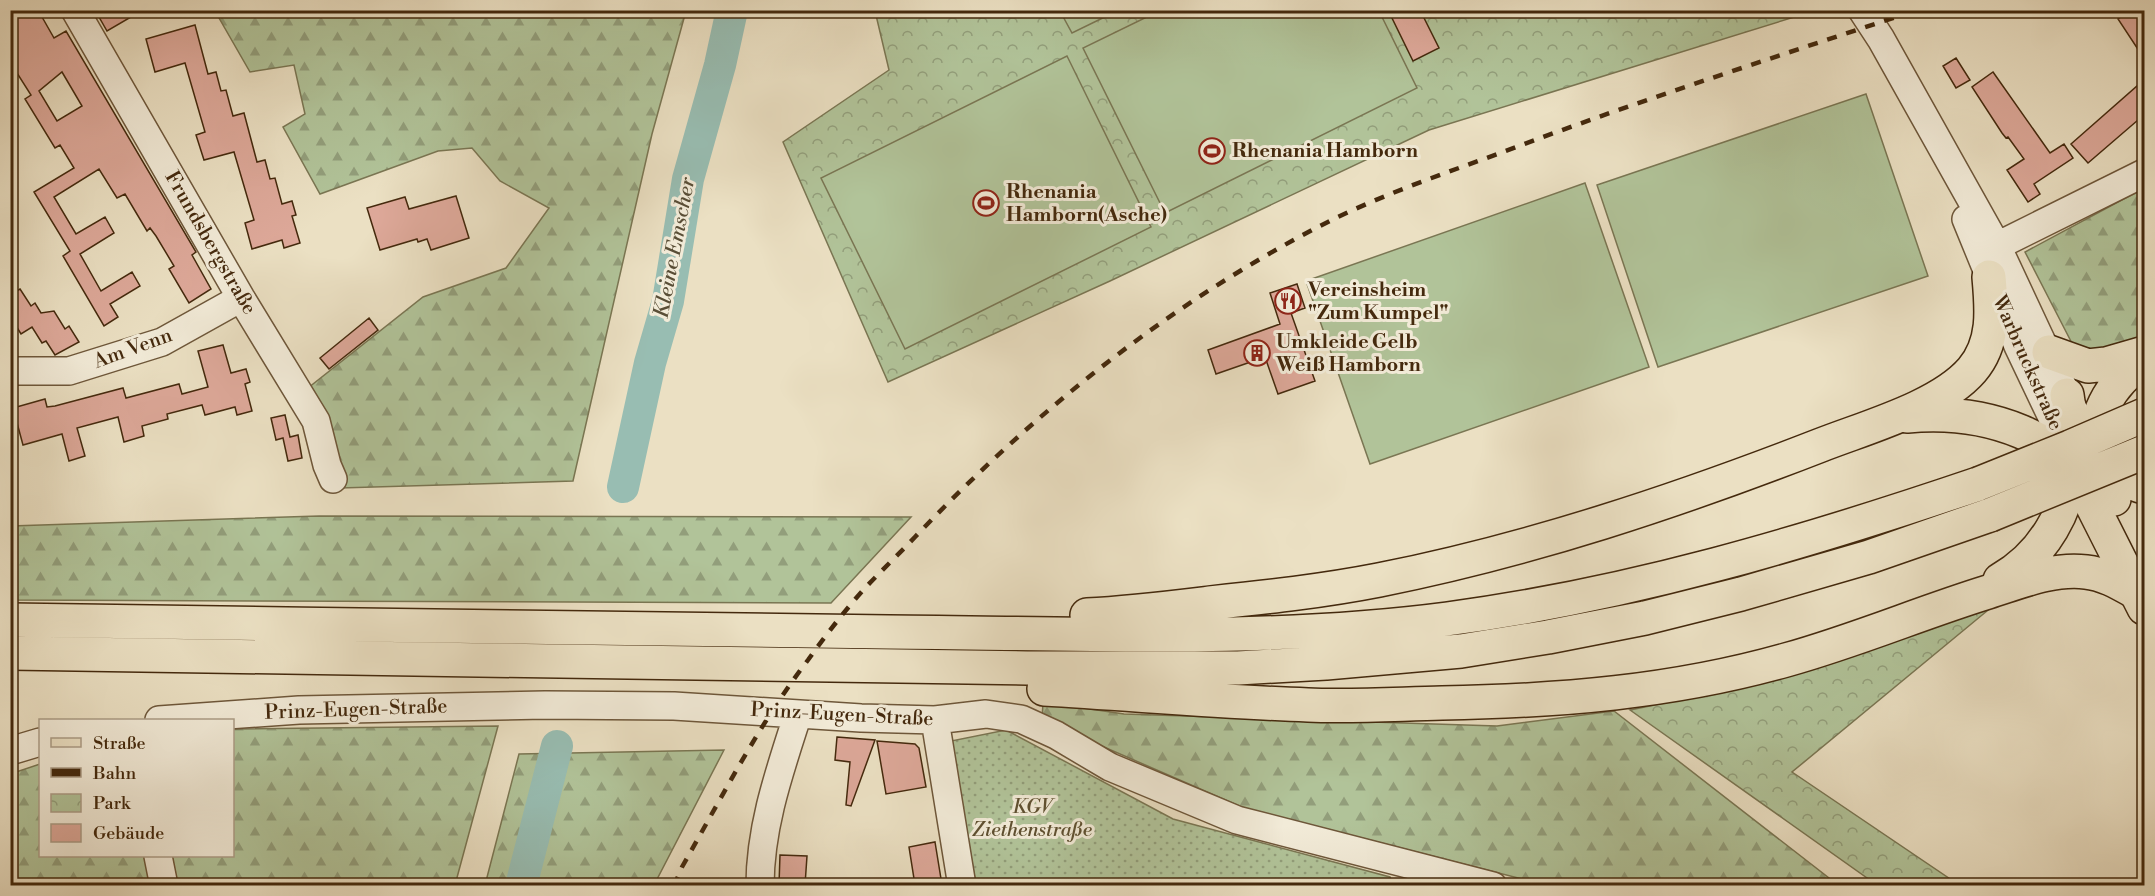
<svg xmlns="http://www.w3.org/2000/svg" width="2155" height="896" viewBox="0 0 2155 896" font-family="'Libre Bodoni',serif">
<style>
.forest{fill:url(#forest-firs);stroke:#7a7653;stroke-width:1.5}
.park{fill:url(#park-crowns);stroke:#7a7653;stroke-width:1.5}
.garden{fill:url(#garden-dots);stroke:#7a7653;stroke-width:1.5}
.pitch{fill:#b1c399;stroke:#7a7653;stroke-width:1.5}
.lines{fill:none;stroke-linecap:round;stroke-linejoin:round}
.river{stroke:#98bdb2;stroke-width:32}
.building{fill:#dda899;stroke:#44290d;stroke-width:1.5;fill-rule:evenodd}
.minor-casing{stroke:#6e573a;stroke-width:30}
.major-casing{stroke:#44290d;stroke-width:36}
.highway-casing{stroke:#44290d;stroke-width:36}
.minor{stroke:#f2ebd8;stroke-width:27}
.major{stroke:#ebe0c3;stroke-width:33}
.highway{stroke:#ebe0c3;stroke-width:33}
.rail{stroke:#44290d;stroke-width:4.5;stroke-dasharray:10 10;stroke-linecap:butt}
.highway-bridge-casing{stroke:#44290d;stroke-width:36;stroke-linecap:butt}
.highway-bridge{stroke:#ebe0c3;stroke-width:33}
.labels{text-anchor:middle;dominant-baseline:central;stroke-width:6;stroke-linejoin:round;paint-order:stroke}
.poi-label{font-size:20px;font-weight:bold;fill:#44290d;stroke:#f2ebd8;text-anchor:start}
.street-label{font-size:20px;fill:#44290d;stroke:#f2ebd8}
.park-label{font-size:20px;font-style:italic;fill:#5f5030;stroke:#f2ebd8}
.water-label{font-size:21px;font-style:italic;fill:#594e36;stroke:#f2ebd8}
</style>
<defs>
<pattern id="forest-firs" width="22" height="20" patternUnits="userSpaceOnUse" patternTransform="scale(1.5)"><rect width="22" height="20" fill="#b1c399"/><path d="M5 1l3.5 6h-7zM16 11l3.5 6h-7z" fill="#929e7b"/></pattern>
<pattern id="park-crowns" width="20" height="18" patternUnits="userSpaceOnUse" patternTransform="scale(1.5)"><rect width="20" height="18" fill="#b1c399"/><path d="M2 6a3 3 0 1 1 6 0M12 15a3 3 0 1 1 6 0" fill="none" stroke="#929e7b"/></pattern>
<pattern id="garden-dots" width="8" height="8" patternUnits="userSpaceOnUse" patternTransform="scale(1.5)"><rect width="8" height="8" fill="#b1c399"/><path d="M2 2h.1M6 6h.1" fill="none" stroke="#929e7b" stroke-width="1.8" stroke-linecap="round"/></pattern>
</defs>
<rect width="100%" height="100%" fill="#ebe0c3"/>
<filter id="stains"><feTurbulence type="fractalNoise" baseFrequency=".00333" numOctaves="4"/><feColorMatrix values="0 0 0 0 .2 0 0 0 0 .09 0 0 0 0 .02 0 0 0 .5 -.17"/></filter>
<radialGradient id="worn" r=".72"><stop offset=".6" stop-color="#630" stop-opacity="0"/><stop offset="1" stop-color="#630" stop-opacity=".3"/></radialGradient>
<path class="forest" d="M215,11h471l-34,123 -79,347 -233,7 -32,-100 115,-91 83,-29 43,-60 -49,-27 -28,-33 -34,3 -118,43 -37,-67 22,-13 -11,-49 -44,7z
M2144,188v149l-15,6 -52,10 -52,-101z
M319,516l592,1 -80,86 -820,-3v-74z
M1043,702l81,12 373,12 117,-15 224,174h-292l-302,-77 -202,-88z
M498,726l-43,159h-444l-1,-111 30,-10v92h192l1,-127z
M724,750l-70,135h-169l34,-131z"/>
<path class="park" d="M1817,10l-388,120 -319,151 -222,101 -105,-240 106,-72 -14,-59z
M1993,606l-201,166 167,113h-82l-247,-175 113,-23z"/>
<path class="garden" d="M1006,730l167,89 217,58 4,8h-418l-25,-144z"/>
<path class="pitch" d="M1060,11h57l-45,22z
M1159,11h220l38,77 -252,125 -82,-165z
M1067,56l84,171 -246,122 -84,-171z
M1866,94l62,182 -270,91 -61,-182z
M1585,183l64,184 -279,97 -64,-183z"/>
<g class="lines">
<path class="river" d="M623,487l27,-124 18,-62 20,-122 32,-114 12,-55
M521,886l36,-140"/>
</g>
<path class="building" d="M10,10h28l16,28 12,-7 130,221 -4,3 19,34 -22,14 -20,-34 5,-3 -18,-30 -6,-8 -3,3 -22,-37 -8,4 -18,-29 -45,28 22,37 29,-17 9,16 -34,21 21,37 31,-19 8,14 -30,18 8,13 -14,9 -41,-70 7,-5 -36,-59 40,-24 -14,-23 -5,3 -30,-49 6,-4 -21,-33zM62,72l20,34 -25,15 -18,-30z
M95,10h48l-36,21z
M1402,10h18l19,38 -26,13 -22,-45z
M2130,10h15v50l-27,-41z
M195,25l13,49 8,-2 5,19 5,-1 7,26 11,-3 13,49 8,-2 5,19 5,-1 7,26 10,-3 4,14 -4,1 8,27 -16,5 -2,-8 -30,9 -7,-26 9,-3 -20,-68 -30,8 -8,-25 9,-3 -20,-69 -30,9 -9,-33z
M1956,58l14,22 -14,8 -13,-22z
M1993,72l57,81 14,-9 9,14 -39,26 6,10 -12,8 -21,-32 17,-11 -16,-22 -2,1 -4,-5 -30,-46z
M2145,79v35l-57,49 -17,-19z
M456,196l13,42 -38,12 -4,-11 -9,3 -1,-3 -37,11 -13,-42 38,-11 4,12z
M1297,284l8,24 -14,5 24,68 -37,13 -13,-37 -49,17 -8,-24 72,-26 -10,-31z
M20,289l11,17 4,-3 6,10 13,-2 11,18 4,-3 10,16 -24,13 -9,-14 -4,2 -10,-16 -11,7 -11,-18v-21z
M369,318l9,12 -49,39 -9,-11z
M223,345l8,28 15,-4 4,13 -5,2 7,27 -15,4 -2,-8 -30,8 -3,-10 -35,9 1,5 -26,7 2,10 -20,6 -6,-25 -41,11 8,28 -16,5 -7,-27 -39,11 -10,-37 32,-9 2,8 8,-1 68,-18 3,10 53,-14 3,10 26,-7 -10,-36z
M285,415l5,22 8,-2 4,23 -14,3 -5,-23 -7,2 -5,-22z
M837,737l38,3 -24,66 -5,-1 4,-43 -15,-2z
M877,741l38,3 4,4 7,39 -40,7z
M935,842l7,43h-27l-6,-38z
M780,855l27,1 -2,29h-26z"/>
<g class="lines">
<g class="minor-casing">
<path id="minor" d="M75,10l166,288 75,123 11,44 6,14
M1862,10l19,29 116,207 79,169
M1966,219l52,127 52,109
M1997,246l147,-73
M16,371h53l93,-29 79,-44
M159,720l140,-10 246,-5 129,1 187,12 74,2 51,-6 35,5 35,16 54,32 127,53 256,66
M935,720l27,166
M10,751l30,-9
M158,856l6,30
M760,886c0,-60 20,-116 38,-172"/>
</g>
<g class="major-casing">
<path id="major" d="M2093,507l51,101"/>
</g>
<g class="highway-casing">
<path id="highway" d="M2049,352l39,14 18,-2 38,-11
M1907,416c86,-8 149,22 207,83
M2092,451c15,13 32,32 52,36
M2092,460c3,-44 14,-74 52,-99
M2000,580c44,-25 70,-71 73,-121 1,-22 -3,-43 -6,-64
M1087,615c42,-2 82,-7 123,-12 57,-6 113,-12 169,-23 151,-30 298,-79 442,-135 46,-18 119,-38 151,-75 23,-27 20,-60 17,-93
M10,620c293,4 586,9 879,12 186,1 373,11 558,-13 182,-24 357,-76 531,-135
M10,653l1017,15h211l88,-5 135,-12 87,-14 97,-19 96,-24 128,-37 121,-42
M1044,689c88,5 176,13 264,16 44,2 89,-1 134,-2 117,-2 231,-11 344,-43 69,-19 134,-47 202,-68 32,-10 64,-24 98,-20 19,2 35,12 51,21"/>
</g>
<use href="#minor" class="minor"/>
<use href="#major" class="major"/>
<use href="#highway" class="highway"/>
<path class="rail" d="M674,886l8,-19c40,-70 77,-143 126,-207 18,-25 37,-50 58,-73 16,-17 33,-33 49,-50 117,-123 250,-230 401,-309 59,-31 124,-53 187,-76 137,-52 276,-96 414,-142"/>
<g class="highway-bridge-casing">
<path id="highway-bridge" d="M1978,484l92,-37 74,-32
M1990,515l154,-63"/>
</g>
<use href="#highway-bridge" class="highway-bridge"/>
</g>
<defs>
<g id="stadium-ring" transform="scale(1.35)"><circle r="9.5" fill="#f2ebd8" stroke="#8f2418" stroke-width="1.5"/><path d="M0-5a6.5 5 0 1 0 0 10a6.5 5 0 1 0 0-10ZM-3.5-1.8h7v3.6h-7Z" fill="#8f2418"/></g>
<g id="restaurant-ring" transform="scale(1.35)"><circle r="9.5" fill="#f2ebd8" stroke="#8f2418" stroke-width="1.5"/><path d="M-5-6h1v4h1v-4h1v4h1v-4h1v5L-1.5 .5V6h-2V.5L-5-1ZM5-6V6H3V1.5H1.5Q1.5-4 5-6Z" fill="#8f2418"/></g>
<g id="building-ring" transform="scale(1.35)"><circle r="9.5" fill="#f2ebd8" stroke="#8f2418" stroke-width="1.5"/><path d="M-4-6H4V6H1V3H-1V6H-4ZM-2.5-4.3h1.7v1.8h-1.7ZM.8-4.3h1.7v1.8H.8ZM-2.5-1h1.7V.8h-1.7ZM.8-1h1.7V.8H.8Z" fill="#8f2418"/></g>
</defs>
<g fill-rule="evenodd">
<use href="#stadium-ring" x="1212" y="151"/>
<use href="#stadium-ring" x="986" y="203"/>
<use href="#restaurant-ring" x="1288" y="301"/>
<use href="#building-ring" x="1257" y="353"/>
</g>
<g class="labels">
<g class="poi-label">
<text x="1232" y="151">Rhenania Hamborn</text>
<text x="1006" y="192">Rhenania<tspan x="1006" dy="23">Hamborn(Asche)</tspan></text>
<text x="1308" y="290">Vereinsheim<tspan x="1308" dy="23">"Zum Kumpel"</tspan></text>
<text x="1276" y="342">Umkleide Gelb<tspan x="1276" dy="23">Weiß Hamborn</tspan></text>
</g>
<g class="street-label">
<text transform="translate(210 243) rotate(60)">Frundsbergstraße</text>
<text transform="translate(133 349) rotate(-20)">Am Venn</text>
<text transform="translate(2027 363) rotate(66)">Warbruckstraße</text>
<text transform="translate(356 710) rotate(-2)">Prinz-Eugen-Straße</text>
<text transform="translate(842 715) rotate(3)">Prinz-Eugen-Straße</text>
</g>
<g class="park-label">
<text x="1032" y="807">KGV<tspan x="1032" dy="23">Ziethenstraße</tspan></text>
</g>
<g class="water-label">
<text transform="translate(675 248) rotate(-79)">Kleine Emscher</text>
</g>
</g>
<rect width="2155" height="896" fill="none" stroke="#ebe0c3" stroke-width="36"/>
<rect x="12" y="12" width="2131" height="872" fill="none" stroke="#44290d" stroke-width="3"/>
<rect x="18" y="18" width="2119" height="860" fill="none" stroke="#44290d" stroke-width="1.5"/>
<rect x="39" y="719" width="195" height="138" fill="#f2ebd8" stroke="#ac9d87" stroke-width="1.5"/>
<rect x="51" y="738" width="30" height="9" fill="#ebe0c3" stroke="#ac9d87" stroke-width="1.5"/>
<text x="93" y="749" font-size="18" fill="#44290d">Straße</text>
<rect x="51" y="768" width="30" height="9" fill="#44290d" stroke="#ac9d87" stroke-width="1.5"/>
<text x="93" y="779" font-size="18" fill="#44290d">Bahn</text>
<rect x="51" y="794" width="30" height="18" fill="url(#park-crowns)" stroke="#ac9d87" stroke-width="1.5"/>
<text x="93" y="809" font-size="18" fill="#44290d">Park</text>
<rect x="51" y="824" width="30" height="18" fill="#dda899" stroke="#ac9d87" stroke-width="1.5"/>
<text x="93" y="839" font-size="18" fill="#44290d">Gebäude</text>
<rect width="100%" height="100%" filter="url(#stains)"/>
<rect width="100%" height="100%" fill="url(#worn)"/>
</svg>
